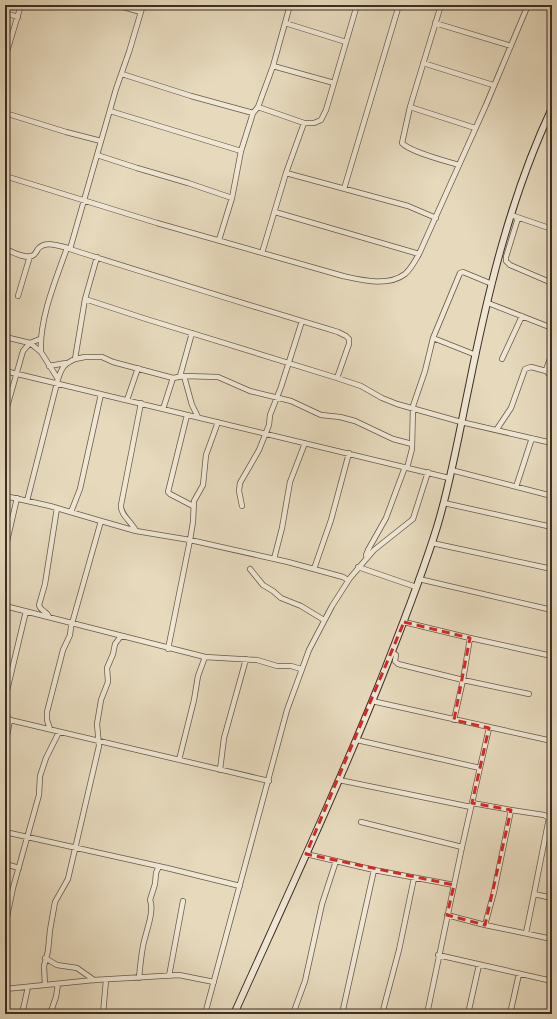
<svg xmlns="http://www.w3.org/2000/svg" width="557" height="1019" viewBox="0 0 557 1019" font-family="'Libre Bodoni',serif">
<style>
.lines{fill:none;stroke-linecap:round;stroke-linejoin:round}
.street-casing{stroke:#665a4b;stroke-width:6}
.secondary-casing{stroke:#3c2f25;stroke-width:8}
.street{stroke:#efe6d3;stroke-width:4.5}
.secondary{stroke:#efe6d3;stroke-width:6}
.marked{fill:none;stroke:#d62828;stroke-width:3;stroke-dasharray:8 5;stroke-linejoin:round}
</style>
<rect width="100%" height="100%" fill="#e6d9bc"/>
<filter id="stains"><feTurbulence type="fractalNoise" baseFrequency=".005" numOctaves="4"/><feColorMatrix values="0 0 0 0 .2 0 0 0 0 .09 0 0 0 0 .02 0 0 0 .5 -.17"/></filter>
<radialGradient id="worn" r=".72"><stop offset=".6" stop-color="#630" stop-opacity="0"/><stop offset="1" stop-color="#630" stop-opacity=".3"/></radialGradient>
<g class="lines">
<g class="street-casing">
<path id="street" d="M116,5l25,7
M441,5l-31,102 -8,36c8,9 44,18 57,22
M5,13l13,4
M285,23l61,19
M435,23l76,23
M5,58l16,-53
M423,63l70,22
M273,66l61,17
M122,74l69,22 62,17
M258,107l46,16h10l7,-3 5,-10 8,-27 23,-78
M410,107l65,21
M110,111l131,40
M5,113l61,19 35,9
M97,155l40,13 51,15 44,15
M286,173l122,33 28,12
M5,176l152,47 186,53c18,4 45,11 62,-2 6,-5 10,-13 14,-20l67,-149 42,-100
M344,189l55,-184
M275,212l144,42
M511,215l41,14
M518,218l-12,39v4l4,4 42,18
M219,240l13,-42 9,-47 12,-38 5,-6 15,-41 17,-61
M5,249c8,3 19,10 27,7 4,-2 4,-4 6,-7 7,-9 21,-3 30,-1
M262,253l24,-80 18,-50
M97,257l-12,42 61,20 191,59 12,-34v-5l-3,-3 -8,-4c-87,-26 -173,-53 -259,-80l-9,-3 46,-160 13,-37 14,-47
M18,296l12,-40
M488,303l64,25
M5,337l25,6 11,9 17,27 -31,122
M433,338l43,17
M41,352c-2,-33 15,-73 26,-104
M552,353l-6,17 2,3 4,3
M75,359l10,-2h17l11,5 60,16 -10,31
M502,359l20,-43
M49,366l17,-3
M5,371l444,107
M180,376l12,-43
M184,376l8,29 6,12
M173,378l11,-2 34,1 32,14 41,10 30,14 19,2 15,4 38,18 19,5
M337,378l24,8 21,12 15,6 64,18 91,21
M58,379c4,-12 6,-15 17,-20l10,-60
M127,400l11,-32
M5,414l18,-63 7,-8 10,-4
M187,415l-19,77 2,2 23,12
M497,429l14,-21 14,-39 6,-2 15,4
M407,468l5,-19 1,-43 12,-35 8,-33 27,-65 3,-1 29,12
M451,470l101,26
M516,487l16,-49
M5,496l45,10 51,15 -30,106 -1,8 -7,15 -16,62v8l3,9
M444,503l108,24
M242,506l-3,-15 1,-8 19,-33 10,-25 1,-10 11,-28 21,-66
M71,512l9,-23 21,-95
M101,521l35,10 54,9 98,22 55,15 5,3
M136,531c-4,-9 -16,-16 -15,-26l20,-102
M432,543l120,26
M5,550l12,-52
M367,558l-1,-3 2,-5 18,-32 19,-51
M274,559l8,-31 8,-46 15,-39
M358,567l58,20
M250,569l13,16 10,6 8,7 20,8 23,14
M314,569l17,-49 18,-67
M419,579l133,31
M5,606l200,51 52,3 20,6h14l10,3
M49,617c-2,-6 -9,-6 -10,-12l6,-21 12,-76
M404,622l66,16 82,18
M168,649l22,-109 3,-18 1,-21 9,-16 3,-30 12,-33
M392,652l4,3 -1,6 3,3 65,16 66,14
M5,699l21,-88
M372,701l180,40
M5,714l5,6 259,61
M454,720l9,-40 7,-42
M357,740l123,28
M5,746l5,-26
M179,760l15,-60 4,-24 7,-19
M220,770l4,-32 22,-79
M339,780l132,27
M511,810l33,5 5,3 -15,76
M361,822l101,25
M5,832l162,36 73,18
M306,854l68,16 80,15
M5,864l14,4
M447,915l38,10 9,-33 17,-82 -39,-7
M485,925l67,14
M5,926l8,-38 26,-93 1,-19 6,-18 13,-26
M526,933l8,-39 18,4
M438,955l114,26
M45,958l12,7 20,3 17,12
M169,976l14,-75
M139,978c1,-11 2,-21 4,-32 2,-12 12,-35 7,-46l5,-16 1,-11 3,-7
M45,985l-1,-19 4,-15 2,-21 5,-28 13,-23 31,-133 -2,-22 4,-24 7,-18 -1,-14 6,-14 2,-10 6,-8
M5,989l89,-9 85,-5 35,7
M22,1014l6,-27
M50,1014l6,-17 2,-13
M103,1014l3,-34
M205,1014l82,-304 22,-60 23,-44 18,-28 17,-20 7,-8 39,-31 15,-47
M293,1014l12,-33 17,-77 14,-43
M342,1014l32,-144
M382,1014l17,-64 15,-72
M427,1014l35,-167 27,-119
M468,1014l11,-49
M510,1014l9,-40"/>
</g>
<g class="secondary-casing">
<path id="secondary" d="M234,1014c50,-111 101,-220 146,-332 20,-51 41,-103 57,-155 14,-46 22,-94 32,-141 19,-95 42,-191 83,-278"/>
</g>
<use href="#street" class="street"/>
<use href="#secondary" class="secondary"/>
</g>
<path class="marked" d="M404,622l66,16 -16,82 35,8 -17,75 39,7 -26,115 -38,-10 7,-30 -148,-31z"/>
<rect width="557" height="1019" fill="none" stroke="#e6d9bc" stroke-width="20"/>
<rect x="6" y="6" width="545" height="1007" fill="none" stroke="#3c2f25" stroke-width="2"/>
<rect x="10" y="10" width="537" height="999" fill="none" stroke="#3c2f25"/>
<rect width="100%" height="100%" filter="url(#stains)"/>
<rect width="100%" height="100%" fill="url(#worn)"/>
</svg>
